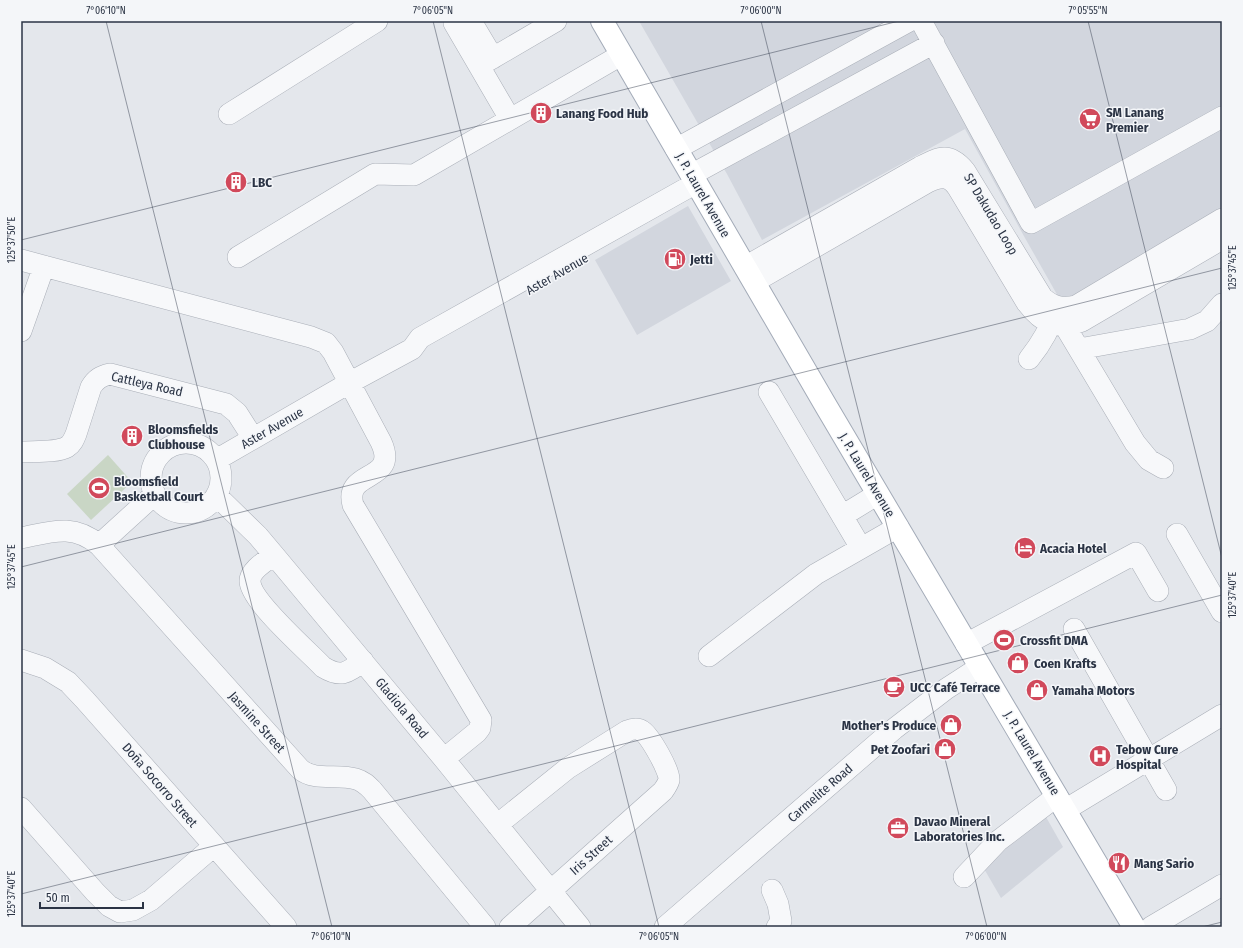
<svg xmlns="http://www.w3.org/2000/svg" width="1243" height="948" viewBox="0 0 1243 948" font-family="'Fira Sans Condensed',sans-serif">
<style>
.built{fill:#d2d6de}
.green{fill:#c9d6c5}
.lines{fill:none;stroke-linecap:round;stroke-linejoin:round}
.minor-casing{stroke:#a9aeb7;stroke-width:22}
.major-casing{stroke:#a3abb8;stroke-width:24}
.minor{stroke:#f7f8fa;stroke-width:21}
.major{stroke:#fff;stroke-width:22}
.ticks{fill:none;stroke:#2b3445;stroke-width:1;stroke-opacity:0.45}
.labels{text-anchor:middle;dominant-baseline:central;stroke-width:3;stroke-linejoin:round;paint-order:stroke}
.poi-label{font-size:13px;font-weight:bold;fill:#2b3445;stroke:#f4f6f9;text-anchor:start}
.street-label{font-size:13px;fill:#2b3445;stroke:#f4f6f9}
.neatline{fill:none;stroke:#2b3445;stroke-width:1.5}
.ticks-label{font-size:10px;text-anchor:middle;fill:#2b3445}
</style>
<rect width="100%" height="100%" fill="#e4e7ec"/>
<path class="built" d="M639,21h583v191l-147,86h-16l-34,-60 -60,-109 -203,111 -35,-66z
M688,206l43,75 -94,54 -42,-75z
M1046,817l17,30 -62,51 -18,-31z"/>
<path class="green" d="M108,455l24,27 -41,38 -24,-26z"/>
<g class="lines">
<g class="minor-casing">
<path id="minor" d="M471,21l22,37
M921,21l110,202 191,-106
M454,23l56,96
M479,66l77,-45
M229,114l148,-93
M676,149l233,-128
M691,175l243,-132
M238,257l137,-83 39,1 207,-120
M21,260l290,77 15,6 7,9 48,90c19,41 -38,27 -28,63l128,215 -1,8 -3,4 -33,27
M745,267l175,-100c20,-10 29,-15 45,4l77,126c10,10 20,12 34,9l146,-87
M754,282l174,-100c13,-6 21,-7 30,6l69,115c15,20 30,28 55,18l140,-82
M1065,326l70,117 14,17 14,8
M21,331l23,-65
M1079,349l111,-20 17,-8 15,-17
M1029,359c12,-15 21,-29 26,-48
M769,392l92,156
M151 478a35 35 0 1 1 70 0a35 35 0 1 1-70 0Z
M21,452c12,-1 35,1 46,-5 5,-3 7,-8 9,-13l15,-47c5,-8 10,-11 19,-13l116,30 11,9 16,25
M216,460l133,-77 63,-34 8,-11 276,-155
M217,496l41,40 16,19 170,204 136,168
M842,516l36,-22
M1177,534l45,78
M21,538c30,-6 52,-15 78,7l201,224c15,13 38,4 56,10 7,2 11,6 16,11l113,137
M99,545l56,-51
M274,555c-8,6 -24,15 -24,26 0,20 58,70 73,86 18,11 24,6 40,-6
M1074,629l92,161
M966,644l170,-91 22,38
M709,656l107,-82 82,-47
M21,660l24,8 23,14 17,18 201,227
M21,808l74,84 14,14 11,6 13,-2 18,-10 63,-54
M1065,810l157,-95
M497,825l71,-57 59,-37c5,-2 11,-3 15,0 8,5 28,40 27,49 -1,4 -4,8 -6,11l-153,136
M964,877l34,-36 59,-45
M772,890l6,14 3,17 -4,6
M665,927l229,-198 52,-40 34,-22
M1151,927l71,-42"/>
</g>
<g class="major-casing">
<path id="major" d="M602,21l224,385 308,521"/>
</g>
<use href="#minor" class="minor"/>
<use href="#major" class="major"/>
</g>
<path class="ticks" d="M106,21l226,906M433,21l226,906M761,21l226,906M1088,21l134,537M21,240l878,-219M21,567l1201,-299M21,894l1201,-299M1202,927l20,-5"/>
<defs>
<g id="building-disc" transform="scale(1.15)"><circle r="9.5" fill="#d1495b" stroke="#f4f6f9"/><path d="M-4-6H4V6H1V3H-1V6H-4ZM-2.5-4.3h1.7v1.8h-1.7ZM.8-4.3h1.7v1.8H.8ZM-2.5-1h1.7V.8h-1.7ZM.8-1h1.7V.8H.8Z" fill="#fff"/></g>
<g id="supermarket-disc" transform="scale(1.15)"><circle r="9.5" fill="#d1495b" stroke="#f4f6f9"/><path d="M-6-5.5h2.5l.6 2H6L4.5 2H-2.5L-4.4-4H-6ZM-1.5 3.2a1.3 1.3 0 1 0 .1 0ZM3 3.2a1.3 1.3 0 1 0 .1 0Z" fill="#fff"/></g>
<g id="fuel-disc" transform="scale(1.15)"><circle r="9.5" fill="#d1495b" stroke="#f4f6f9"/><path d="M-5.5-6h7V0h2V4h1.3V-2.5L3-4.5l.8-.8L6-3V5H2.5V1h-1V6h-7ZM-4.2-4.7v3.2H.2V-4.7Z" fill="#fff"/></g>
<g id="stadium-disc" transform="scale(1.15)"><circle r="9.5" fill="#d1495b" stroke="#f4f6f9"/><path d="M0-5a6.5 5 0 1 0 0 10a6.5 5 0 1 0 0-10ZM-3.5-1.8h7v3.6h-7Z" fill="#fff"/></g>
<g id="hotel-disc" transform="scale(1.15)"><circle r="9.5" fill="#d1495b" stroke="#f4f6f9"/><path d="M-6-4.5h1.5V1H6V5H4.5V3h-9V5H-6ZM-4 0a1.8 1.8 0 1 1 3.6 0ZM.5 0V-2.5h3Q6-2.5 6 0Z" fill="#fff"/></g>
<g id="shop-disc" transform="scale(1.15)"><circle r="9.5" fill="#d1495b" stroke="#f4f6f9"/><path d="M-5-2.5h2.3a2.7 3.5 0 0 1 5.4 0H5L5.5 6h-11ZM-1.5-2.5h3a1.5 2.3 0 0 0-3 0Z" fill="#fff"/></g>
<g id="cafe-disc" transform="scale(1.15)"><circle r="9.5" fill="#d1495b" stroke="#f4f6f9"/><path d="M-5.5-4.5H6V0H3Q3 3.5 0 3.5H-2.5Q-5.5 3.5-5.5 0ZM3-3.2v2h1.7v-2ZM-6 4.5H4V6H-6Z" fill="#fff"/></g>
<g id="hospital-disc" transform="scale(1.15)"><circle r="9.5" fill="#d1495b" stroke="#f4f6f9"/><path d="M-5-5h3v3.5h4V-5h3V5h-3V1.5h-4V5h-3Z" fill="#fff"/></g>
<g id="office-disc" transform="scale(1.15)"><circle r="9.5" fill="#d1495b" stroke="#f4f6f9"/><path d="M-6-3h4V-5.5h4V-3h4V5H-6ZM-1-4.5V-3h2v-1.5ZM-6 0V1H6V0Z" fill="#fff"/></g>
<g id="restaurant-disc" transform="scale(1.15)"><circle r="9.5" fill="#d1495b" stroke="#f4f6f9"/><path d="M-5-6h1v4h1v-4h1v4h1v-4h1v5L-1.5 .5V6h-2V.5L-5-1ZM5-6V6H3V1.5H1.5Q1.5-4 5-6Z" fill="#fff"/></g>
</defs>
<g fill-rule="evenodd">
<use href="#building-disc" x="541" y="113"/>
<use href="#supermarket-disc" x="1090" y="119"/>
<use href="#building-disc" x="236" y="182"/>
<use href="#fuel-disc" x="675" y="259"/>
<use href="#building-disc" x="132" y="436"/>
<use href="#stadium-disc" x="99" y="488"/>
<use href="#hotel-disc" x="1025" y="548"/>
<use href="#stadium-disc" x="1004" y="640"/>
<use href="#shop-disc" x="1018" y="663"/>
<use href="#cafe-disc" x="894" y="687"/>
<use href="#shop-disc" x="1037" y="690"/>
<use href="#shop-disc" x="951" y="725"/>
<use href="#shop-disc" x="945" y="749"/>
<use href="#hospital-disc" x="1100" y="756"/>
<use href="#office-disc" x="898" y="828"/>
<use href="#restaurant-disc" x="1119" y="863"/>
</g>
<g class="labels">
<g class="poi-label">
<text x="1106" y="112">SM Lanang<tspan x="1106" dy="15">Premier</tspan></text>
<text x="556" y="113">Lanang Food Hub</text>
<text x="252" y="182">LBC</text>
<text x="690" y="259">Jetti</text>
<text x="148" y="429">Bloomsfields<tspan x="148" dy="15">Clubhouse</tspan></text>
<text x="114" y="481">Bloomsfield<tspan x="114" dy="15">Basketball Court</tspan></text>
<text x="1040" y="548">Acacia Hotel</text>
<text x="1020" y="640">Crossfit DMA</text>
<text x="1034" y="663">Coen Krafts</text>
<text x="910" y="687">UCC Café Terrace</text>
<text x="1052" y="690">Yamaha Motors</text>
<text x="936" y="725" text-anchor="end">Mother's Produce</text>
<text x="930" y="749" text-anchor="end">Pet Zoofari</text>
<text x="1116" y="749">Tebow Cure<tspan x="1116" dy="15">Hospital</tspan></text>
<text x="914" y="821">Davao Mineral<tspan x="914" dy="15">Laboratories Inc.</tspan></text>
<text x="1134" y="863">Mang Sario</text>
</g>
<g class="street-label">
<text transform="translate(703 195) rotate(60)">J. P. Laurel Avenue</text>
<text transform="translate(991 214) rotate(59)">SP Dakudao Loop</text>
<text transform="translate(557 274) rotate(-30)">Aster Avenue</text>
<text transform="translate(147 384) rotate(13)">Cattleya Road</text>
<text transform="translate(272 428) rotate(-30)">Aster Avenue</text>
<text transform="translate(867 475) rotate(59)">J. P. Laurel Avenue</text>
<text transform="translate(402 708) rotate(50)">Gladiola Road</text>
<text transform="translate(257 722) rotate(48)">Jasmine Street</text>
<text transform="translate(1032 753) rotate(59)">J. P. Laurel Avenue</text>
<text transform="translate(160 785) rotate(49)">Doña Socorro Street</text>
<text transform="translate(820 793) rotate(-41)">Carmelite Road</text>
<text transform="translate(591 855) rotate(-42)">Iris Street</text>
</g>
</g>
<rect width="1243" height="948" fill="none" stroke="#f4f6f9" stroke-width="44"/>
<path d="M40 902v6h103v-6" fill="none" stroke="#2b3445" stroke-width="2"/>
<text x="46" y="902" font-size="12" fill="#2b3445" stroke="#f4f6f9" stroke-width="3" paint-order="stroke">50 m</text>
<rect x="22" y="22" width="1199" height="904" class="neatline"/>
<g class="ticks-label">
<text x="106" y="14">7°06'10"N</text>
<text x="433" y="14">7°06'05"N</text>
<text x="761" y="14">7°06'00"N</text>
<text x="1088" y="14">7°05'55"N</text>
<text transform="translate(11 240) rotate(-90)" y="4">125°37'50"E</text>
<text transform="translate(1232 268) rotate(-90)" y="4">125°37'45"E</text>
<text transform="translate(11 567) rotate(-90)" y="4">125°37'45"E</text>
<text transform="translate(1232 595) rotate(-90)" y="4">125°37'40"E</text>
<text transform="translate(11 894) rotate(-90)" y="4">125°37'40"E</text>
<text x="331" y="940">7°06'10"N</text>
<text x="659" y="940">7°06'05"N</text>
<text x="986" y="940">7°06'00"N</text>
</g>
</svg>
